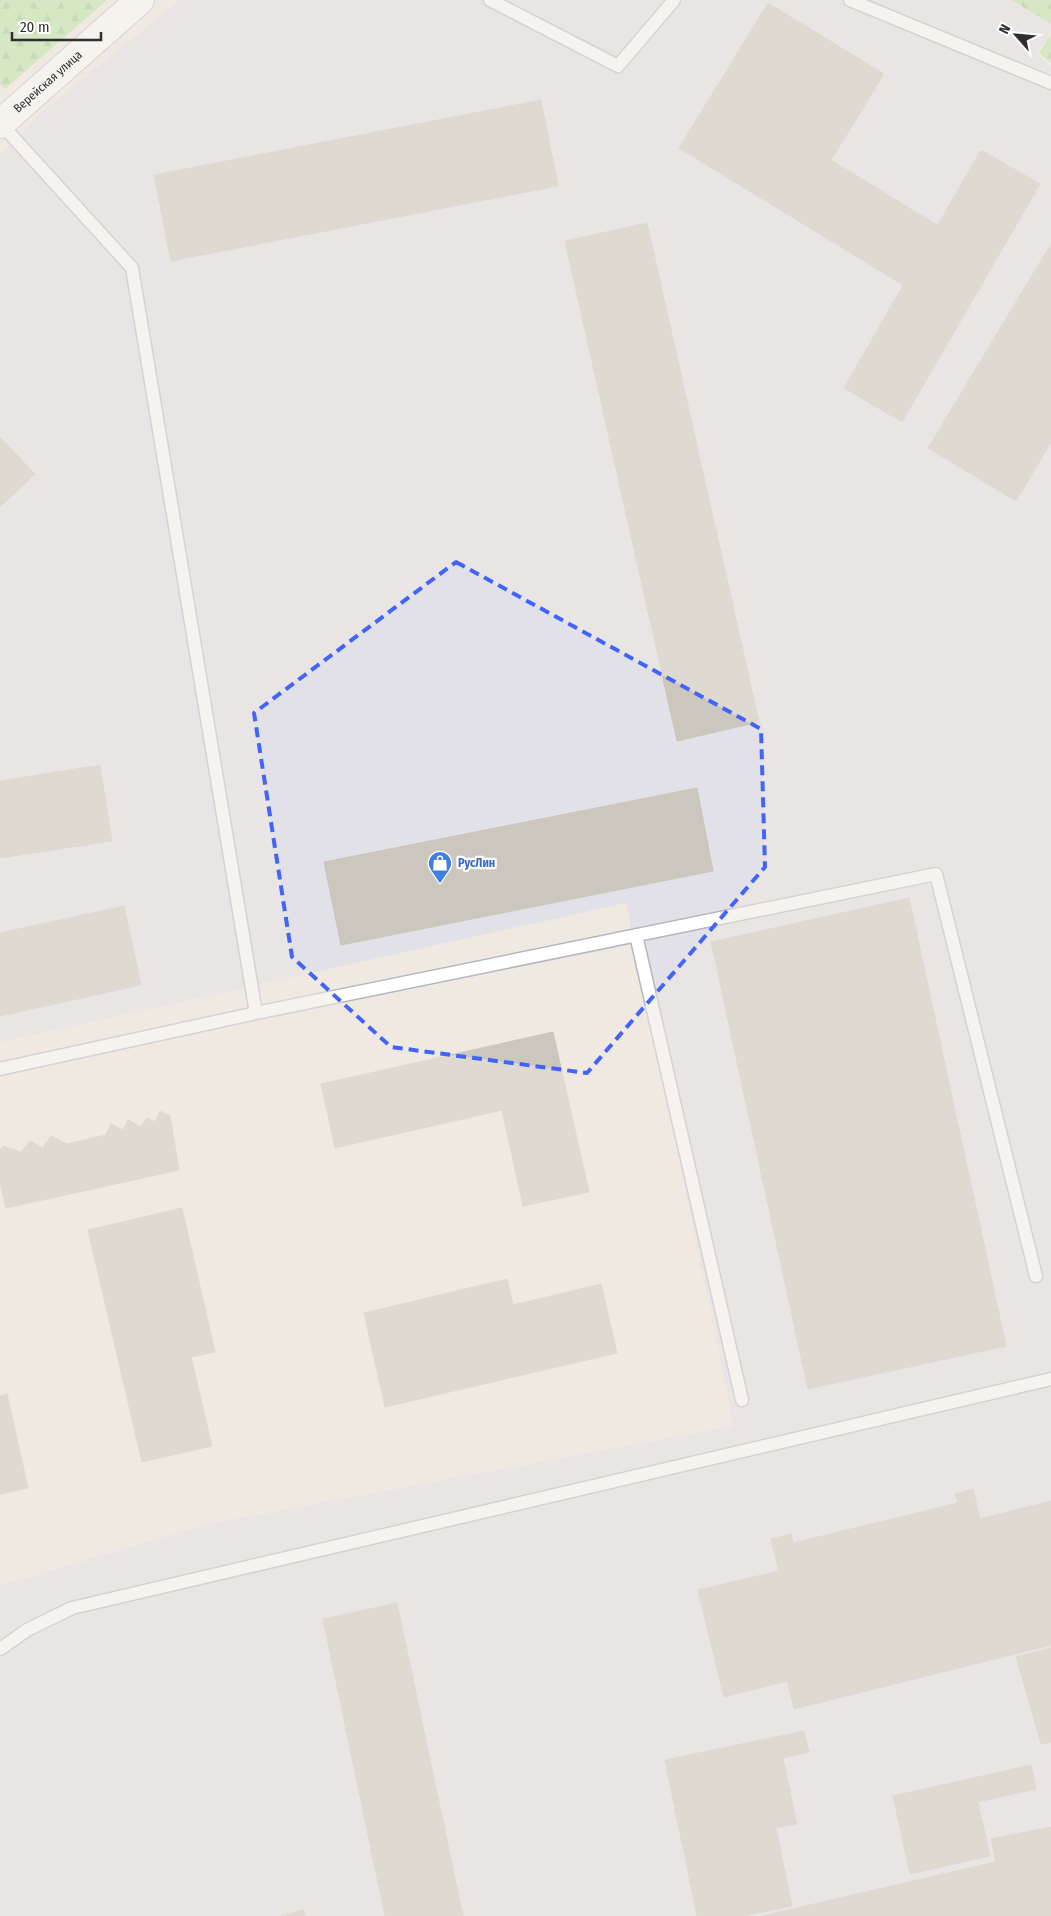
<svg xmlns="http://www.w3.org/2000/svg" width="1051" height="1916" viewBox="0 0 1051 1916" font-family="'Fira Sans Condensed',sans-serif">
<style>
.industrial{fill:#e3e1e8}
.forest{fill:url(#forest-firs)}
.building{fill:#cbc7bf;stroke:#cbc5ba}
.lines{fill:none;stroke-linecap:round;stroke-linejoin:round}
.service-casing{stroke:#b4b7c1;stroke-width:15}
.tertiary-casing{stroke:#b4b7c1;stroke-width:30}
.service{stroke:#fff;stroke-width:12}
.tertiary{stroke:#fff;stroke-width:28}
.marked{fill:none;stroke:#4264fb;stroke-width:4;stroke-dasharray:10 6;stroke-linejoin:round}
.labels{text-anchor:middle;dominant-baseline:central;stroke-width:4.5;stroke-linejoin:round;paint-order:stroke}
.street-label{font-size:12px;fill:#2e2e2e;stroke:#fff}
.shop-label{font-size:12px;font-weight:bold;fill:#366cbe;stroke:#fff;text-anchor:start}
</style>
<defs>
<pattern id="forest-firs" width="22" height="20" patternUnits="userSpaceOnUse" patternTransform="scale(1.25)"><rect width="22" height="20" fill="#b6e59e"/><path d="M5 1l3.5 6h-7zM16 11l3.5 6h-7z" fill="#9dc588"/></pattern>
</defs>
<rect width="100%" height="100%" fill="#efe9e1"/>
<path class="industrial" d="M180,0h829l42,25v6l-15,22 15,13v1850h-1051v-330l204,-61 530,-99 -108,-523 -626,139v-888l46,-45z"/>
<path class="forest" d="M0,0h107l-102,89 -5,-4z
M1011,0h40v24z
M1051,34v29l-12,-10z"/>
<path class="building" d="M768,3l116,71 -53,86 106,65 -34,60 -224,-137z
M541,100l17,86 -387,75 -17,-86z
M981,150l59,34 -138,238 -58,-34z
M647,223l112,499 -82,19 -112,-500z
M1051,244v198l-35,59 -88,-53z
M0,437l35,37 -35,33z
M100,765l12,76 -112,17v-77z
M697,788l16,83 -372,74 -17,-83z
M909,898l97,448 -198,43 -97,-447z
M124,906l17,79 -141,31v-83z
M553,1032l36,160 -66,14 -21,-96 -167,38 -14,-64z
M160,1111l10,5 9,54 -173,38 -6,-26v-32l3,-4 18,6 9,-11 13,7 8,-12 16,8 39,-9 5,-11 12,6 5,-10 13,7 6,-9 8,4z
M182,1208l33,144 -24,5 21,89 -70,16 -54,-232z
M507,1279l6,26 88,-21 16,69 -232,54 -21,-94z
M7,1394l21,94 -28,6v-98z
M973,1489l7,30 71,-18v144l-257,64 -7,-28 -63,16 -26,-107 81,-19 -8,-32 20,-5 2,9 165,-40 -3,-9z
M397,1603l66,313h-78l-62,-297z
M1051,1648v94l-10,2 -25,-87z
M804,1731l5,21 -26,6 14,66 -21,4 16,78 -48,10h-47l-32,-156z
M1031,1765l5,24 -58,13 12,54 -80,18 -17,-78z
M1051,1827v89h-44l-16,-77z
M995,1862l11,54h-244z
M303,1910l2,6h-24z"/>
<g class="lines">
<g class="service-casing">
<path id="service" d="M490,0l128,66 56,-66
M850,0l201,83
M1,124l131,144 124,745 680,-139 100,402
M636,935l106,465
M0,1069l256,-56
M0,1649l27,-19 45,-22 979,-229"/>
</g>
<g class="tertiary-casing">
<g id="tertiary">
<path id="s1" d="M0,124l140,-124"/>
</g>
</g>
<use href="#service" class="service"/>
<use href="#tertiary" class="tertiary"/>
</g>
<path d="M0 0H1051V1916H0ZM456,562l305,167 4,138 -178,206 -196,-26 -99,-90 -38,-244z" fill="#efe9e1" fill-opacity=".55" fill-rule="evenodd"/>
<path class="marked" d="M456,562l305,167 4,138 -178,206 -196,-26 -99,-90 -38,-244z"/>
<defs>
<g id="shop-pin" transform="scale(1.25)"><path d="M0 17L-7.5 6A9.5 9.5 0 1 1 7.5 6Z" fill="#3f7fe0" stroke="#fff"/><path d="M-5-2.5h2.3a2.7 3.5 0 0 1 5.4 0H5L5.5 6h-11ZM-1.5-2.5h3a1.5 2.3 0 0 0-3 0Z" fill="#fff"/></g>
</defs>
<g fill-rule="evenodd">
<use href="#shop-pin" x="440" y="863"/>
</g>
<g class="labels">
<g class="street-label">
<text stroke="none"><textPath href="#s1" startOffset="64">Верейская улица</textPath></text>
</g>
<g class="shop-label">
<text x="458" y="863">РусЛин</text>
</g>
</g>
<g transform="translate(1016 35) rotate(297)" stroke="#ffffff" stroke-width="4" paint-order="stroke">
<path d="M0-4L9 19L0 12L-9 19Z" fill="#2e2e2e"/>
<text y="-8" font-size="14" font-weight="bold" text-anchor="middle" fill="#2e2e2e">N</text>
</g>
<path d="M12 32v8h89v-8" fill="none" stroke="#2e2e2e" stroke-width="2.5"/>
<text x="20" y="32" font-size="15" fill="#2e2e2e" stroke="#ffffff" stroke-width="4" paint-order="stroke">20 m</text>
</svg>
